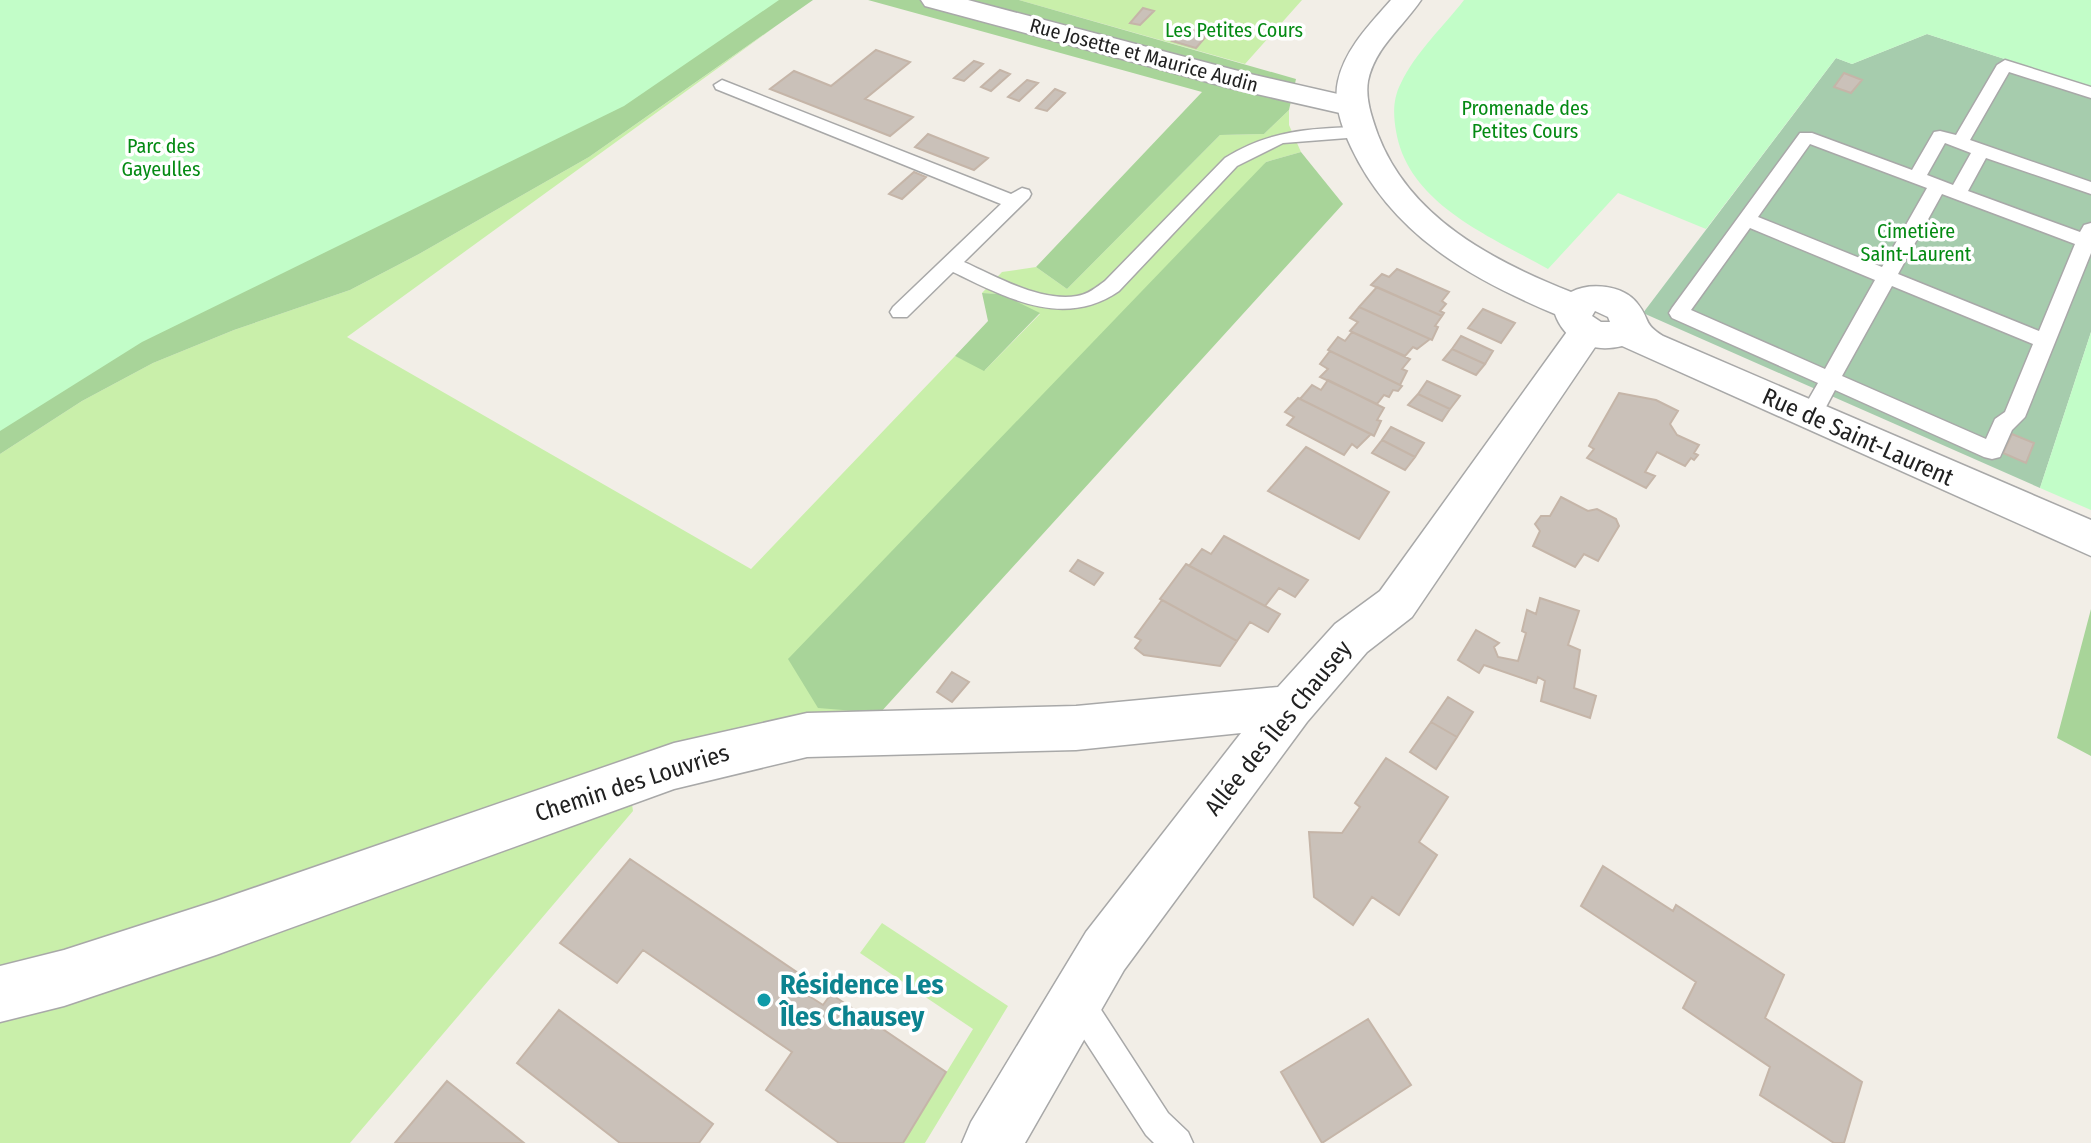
<svg xmlns="http://www.w3.org/2000/svg" width="2091" height="1143" viewBox="0 0 2091 1143" font-family="'Fira Sans Condensed',sans-serif">
<style>
.grass{fill:#c9efaa}
.forest{fill:#a8d499}
.cemetery{fill:#a6ccad}
.park{fill:#c2fdc8}
.building{fill:#cac1b9;stroke:#c5b5a8;stroke-width:2}
.lines{fill:none;stroke-linecap:round;stroke-linejoin:round}
.service-casing{stroke:#a8a8a8;stroke-width:3}
.minor-casing{stroke:#a8a8a8;stroke-width:3}
.tertiary-casing{stroke:#a8a8a8;stroke-width:3}
.service{fill:#fff;fill-rule:evenodd}
.minor{fill:#fff;fill-rule:evenodd}
.tertiary{fill:#fff;fill-rule:evenodd}
.culture-dot{fill:#0f9aa8;stroke:#fff;stroke-width:3}
.labels{text-anchor:middle;dominant-baseline:central;stroke-width:7;stroke-linejoin:round;paint-order:stroke}
.far-park-label{font-size:20px;fill:#048a13;stroke:#fff}
.far-street-label{font-size:20px;fill:#212121;stroke:#fff}
.street-label{font-size:24px;fill:#212121;stroke:#fff}
.near-culture-label{font-size:28px;font-weight:bold;fill:#0d838f;stroke:#fff;text-anchor:start}
</style>
<rect width="100%" height="100%" fill="#f2eee7"/>
<path class="grass" d="M1019,0h283l-57,64z
M776,26l-429,311 404,232 204,-213 30,14 55,-56 -39,-20 -19,-1 20,-21 34,-5 31,22 153,-154 44,-1 25,-24v15l12,27 -35,10 -386,551 -880,259v-518l82,-53 71,-38 81,-33 116,-40 69,-36 170,-97z
M630,791l3,20 -283,332h-350v-134z
M882,923l126,83 -83,137h-22l70,-114 -113,-76z"/>
<path class="forest" d="M0,0h813l-224,157 -170,97 -69,36 -116,40 -81,33 -71,38 -82,53z
M868,0h151l277,79 -7,31 -25,24 -44,1 -153,154 -31,-22 166,-175z
M1301,152l42,52 -463,509 -62,-5 -30,-49 478,-497z
M982,293l19,1 39,19 -56,58 -29,-15 33,-35z
M2091,609v147l-34,-18z"/>
<path class="cemetery" d="M1927,34l164,53v245l-51,156 -397,-175 193,-255 16,6z"/>
<path class="park" d="M0,0h779l-155,106 -482,236 -142,89z
M1464,0h627v87l-164,-53 -75,30 -16,-6 -130,171 -88,-36 -70,76c-58,-33 -140,-65 -152,-138 -3,-17 -3,-33 5,-48 14,-30 43,-57 63,-83z
M2091,332v178l-51,-22z"/>
<path class="building" d="M1143,8l11,3 -14,14 -10,-2z
M1185,28l23,6 -12,14 -24,-7z
M876,50l34,12 -45,37 48,18 -23,19 -120,-47 24,-18 37,15z
M974,61l9,3 -19,17 -10,-3z
M1000,70l10,4 -19,17 -10,-4z
M1844,73l18,7 -11,13 -17,-6z
M1027,80l11,3 -19,18 -11,-4z
M1055,89l10,4 -18,18 -11,-3z
M928,134l60,24 -14,12 -59,-23z
M914,172l12,5 -24,22 -13,-5z
M1397,269l52,23 -7,9 4,3 -6,7 4,2 -2,3 -71,-31 11,-11 7,3z
M1377,287l65,29 -7,10 3,1 -6,13 -73,-33z
M1359,307l71,32 -13,10 -4,-2 -8,9 -55,-25 8,-9 -8,-4z
M1483,309l32,14 -14,20 -33,-15z
M1352,332l58,27 -8,10 5,2 -7,14 -72,-35 10,-13 7,4z
M1461,336l32,15 -8,13 -33,-15z
M1452,349l33,15 -9,11 -33,-15z
M1330,351l70,34 2,1 -4,5 -5,-1 -4,7 -5,-2 -7,9 -57,-27 8,-8 -8,-5z
M1328,380l56,28 -7,12 4,1 -7,15 -74,-37 12,-14 9,5z
M1427,381l33,15 -10,13 -32,-15z
M1619,393l37,7 22,11 -8,13 7,11 22,10 -5,8 4,2 -4,5 -3,-2 -6,8 -28,-14 -12,20 10,4 -9,12 -59,-30 7,-9 -5,-3z
M1418,394l32,15 -8,12 -34,-16z
M1298,398l2,1 71,35 -14,14 -5,-4 -8,11 -57,-30 7,-8 -9,-5z
M1391,427l33,16 -9,14 -33,-17z
M2012,434l22,9 -8,20 -23,-10z
M1382,440l33,17 -10,13 -33,-17z
M1306,447l83,45 -30,47 -91,-48z
M1561,497l27,14 9,-2 19,10 3,7 -21,35 -14,-7 -9,13 -42,-21 7,-15 -5,-7 6,-8h9z
M1224,536l47,25 37,19 -13,17 -16,-9 -14,18 -76,-40 13,-17 9,5z
M1078,560l25,13 -9,12 -24,-14z
M1186,564l79,42 15,8 -12,18 -18,-10 -13,19 -77,-42z
M1540,598l39,13 -11,34 12,5 -6,38 22,8 -6,22 -49,-17 4,-20 -7,-4 -2,6 -52,-18 -5,8 -21,-13 18,-30 23,13 -5,4 4,10 20,4 8,-28 -4,-2 5,-21 9,4z
M1162,600l75,41 -17,25 -76,-11 -9,-7 6,-8 -6,-3z
M952,672l17,10 -17,20 -15,-10z
M1448,697l25,15 -16,25 -26,-15z
M1431,722l26,15 -21,32 -26,-17z
M1386,758l62,39 -29,45 18,13 -38,60 -27,-18 -19,28 -39,-28 -5,-65 33,1 18,-26 -5,-4z
M630,859l180,122 -7,11 20,13 8,-11 115,78 -43,71h-64l-73,-53 26,-38 -149,-102 -26,33 -57,-40z
M1603,866l70,45 3,-6 108,70 -19,43 97,64 -18,61h-10l-74,-48 10,-28 -87,-59 13,-26 -115,-76z
M559,1010l154,114 -14,19h-79l-103,-80z
M1368,1019l43,66 -89,58 -41,-71z
M447,1081l77,62h-129z"/>
<g class="lines">
<g class="service-casing">
<path id="service" d="M2005,60l86,27v11l-82,-26 -39,68 121,42v12l-105,-36 -18,33 112,41 4,-7 7,-2v30l-66,164 -13,13 -12,27 -8,2 -8,-2 -149,-67 -17,32h-16l-3,-6 19,-33 -146,-65 -3,-5 3,-5 128,-175h12l100,37 22,-38 6,-1 16,4 41,-70zM1945,143l26,10 -18,32 -26,-10zM1810,144l117,44 -45,79 -124,-50zM1942,194l133,50 -36,87 -141,-57zM1750,228l125,52 -50,89 -134,-59zM1892,286l141,58 -28,68 -10,7 -9,20 -144,-63z
M722,80l289,114 11,-6 7,2 2,4 -2,4 -65,64c33,15 76,40 113,34 10,-1 20,-9 28,-15l120,-123c43,-27 85,-30 135,-31l9,5 -9,5 -77,6 -46,23 -118,125c-55,38 -112,7 -166,-19l-46,45h-14l-3,-5 3,-5 108,-103 -285,-115 -2,-4z
M1076,984l11,4 81,125 20,19 5,11h-39l-8,-8 -81,-125 -4,-11 4,-11z"/>
</g>
<g class="minor-casing">
<path id="minor" d="M921,0h47l278,73 118,27 5,7 -5,7 -11,2 -123,-28 -305,-82z
M1587,318l13,4 6,9 -194,286 -45,35 -60,70 -183,248 -99,173h-63l9,-21 115,-190 155,-199 -165,17 -269,7 -133,32 -458,166 -152,51 -64,16v-56l64,-16 152,-49 458,-158 133,-30 269,-7 202,-19 57,-63 45,-33 194,-269z"/>
</g>
<g class="tertiary-casing">
<path id="tertiary" d="M1391,0h30c-18,27 -46,47 -53,81 -3,18 4,37 10,54 32,83 115,126 193,157 19,-10 52,-7 66,11 14,17 5,20 26,33l428,184v36l-469,-210c-28,7 -57,-3 -67,-32 -86,-36 -163,-80 -204,-167 -9,-19 -18,-44 -13,-66 7,-32 32,-57 53,-81zM1595,311l13,6 2,5h-9l-9,-6z"/>
</g>
<use href="#service" class="service"/>
<use href="#minor" class="minor"/>
<use href="#tertiary" class="tertiary"/>
</g>
<circle class="culture-dot" cx="764" cy="1000" r="8"/>
<g class="labels">
<g class="far-park-label">
<text x="1234" y="30">Les Petites Cours</text>
<text x="1525" y="108">Promenade des<tspan x="1525" dy="23">Petites Cours</tspan></text>
<text x="161" y="146">Parc des<tspan x="161" dy="23">Gayeulles</tspan></text>
<text x="1916" y="231">Cimetière<tspan x="1916" dy="23">Saint-Laurent</tspan></text>
</g>
<g class="far-street-label">
<text transform="translate(1144 55) rotate(15)">Rue Josette et Maurice Audin</text>
</g>
<g class="street-label">
<text transform="translate(1858 437) rotate(24)">Rue de Saint-Laurent</text>
<text transform="translate(1278 728) rotate(-51)">Allée des Îles Chausey</text>
<text transform="translate(632 783) rotate(-18)">Chemin des Louvries</text>
</g>
<g class="near-culture-label">
<text x="780" y="984">Résidence Les<tspan x="780" dy="32">Îles Chausey</tspan></text>
</g>
</g>
</svg>
